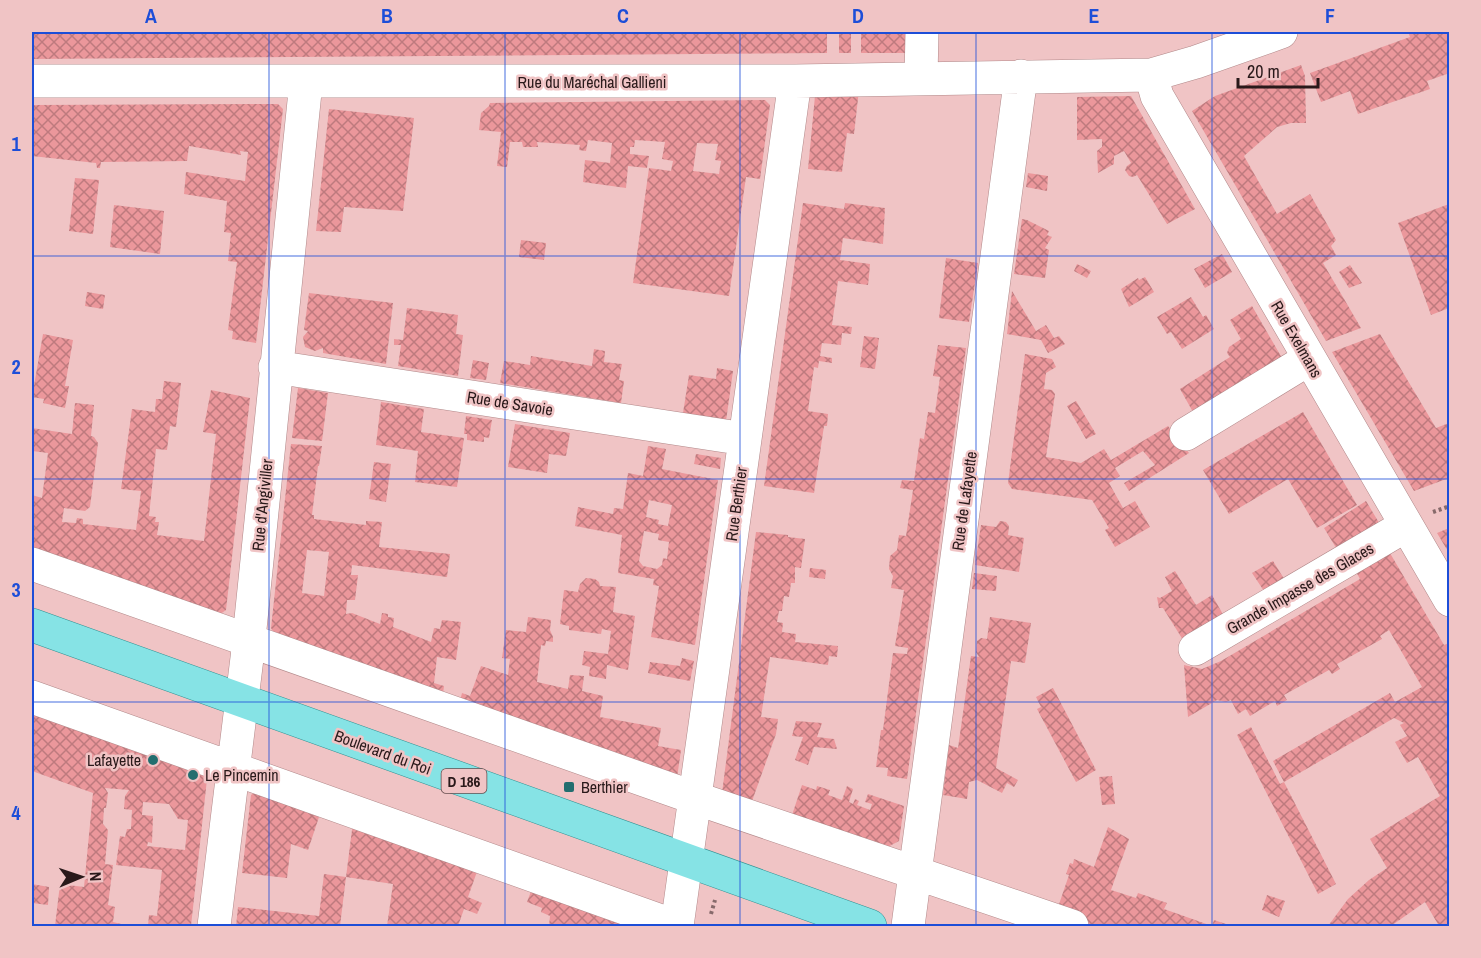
<svg xmlns="http://www.w3.org/2000/svg" width="1481" height="958" viewBox="0 0 1481 958" font-family="'Archivo Narrow',sans-serif">
<style>
.building{fill:url(#building-cross-hatch);fill-rule:evenodd}
.lines{fill:none;stroke-linecap:round;stroke-linejoin:round}
.minor-casing{stroke:#b18889;stroke-width:34}
.major-casing{stroke:#319192;stroke-width:34}
.path{stroke:#876a6b;stroke-width:4;stroke-dasharray:3 3;stroke-linecap:butt}
.minor{stroke:#fff;stroke-width:33}
.major{stroke:#86e3e5;stroke-width:33}
.grid{fill:none;stroke:#1d4ed8;stroke-width:1.5;stroke-opacity:0.55}
.poi-dot{fill:#226e6f;stroke:#f0c4c5;stroke-width:2}
.labels{text-anchor:middle;dominant-baseline:central;stroke-width:5;stroke-linejoin:round;paint-order:stroke}
.shield{fill:#f0c4c5;stroke:#654c4d;stroke-width:1.5}
.shield-label{font-size:15px;font-weight:bold;fill:#29191a}
.street-label{font-size:16px;fill:#29191a;stroke:#f0c4c5}
.poi-label{font-size:16px;fill:#29191a;stroke:#f0c4c5;text-anchor:start}
.neatline{fill:none;stroke:#1d4ed8;stroke-width:2}
.grid-label{font-size:20px;text-anchor:middle;font-weight:bold;fill:#1d4ed8}
</style>
<defs>
<pattern id="building-cross-hatch" width="8" height="8" patternUnits="userSpaceOnUse" patternTransform="scale(1.5)"><rect width="8" height="8" fill="#eb979b"/><path d="M0 0l8 8M0 8l8-8" fill="none" stroke="#be7a7e"/></pattern>
</defs>
<rect width="100%" height="100%" fill="#f0c4c5"/>
<path class="building" d="M32,32h795v21l-795,6z
M839,32h12v21h-12z
M861,32h46l1,21h-47z
M1408,32h41v49l-2,-7 -20,7 3,8 -72,25 -8,-23 -29,11 -11,-29 100,-36z
M1301,65l4,11 1,47h-15l-14,4 -33,29 33,58 33,-20 26,46 -5,6 5,9 -13,8 38,65 -35,13 -134,-230 23,-15z
M859,90l-5,44 -7,-1 -5,39 -34,-3 7,-73z
M1131,96l64,113 -28,15 -30,-49 -4,2 -4,-1 -4,-6 2,-4 4,-3 -7,-12 -10,5v8l-16,9 -1,-22 5,-4v-8l-25,1v-43z
M765,100l5,5 -10,74 -14,-2 -17,119 -96,-13 16,-115 22,3 2,-10 -11,-2 3,-17 -30,-2 -1,7h-4v7l19,2 -2,12 -19,-2 -2,22 -43,-6 2,-22 25,3 2,-20 -24,-3 -2,11 -7,-1 1,-5 -43,-3 1,5h-15l-1,-5h-12l-3,25 -10,-1 4,-34 -22,-2 2,-17 8,-7 1,-3zM697,143l21,1 -3,16 6,1 -2,13 -26,-3z
M278,104l5,5 -27,234 -24,-4 1,-8 -5,-1 9,-68 -9,-1 3,-28 -7,-1 3,-31 -43,-7 2,-22 59,9 3,-29 -8,-1 1,4 -52,-9 -2,15 -86,1 -1,6h-3l-1,-5 -64,-7v-51z
M329,109l85,9 -11,93 -59,-4 -3,25 -25,-1z
M1028,173l20,3 -1,15 -21,-4z
M75,178l24,2 -6,54 -24,-3z
M803,203l41,6 1,-6 40,5 -2,36 -40,-6 -3,22 30,4 -1,12 -1,9 -30,-4 -6,44 20,2 -1,7 -9,-1 -1,12 -19,-2 -2,13 12,2v5l-13,-2 -1,7 -4,-1 -6,44 20,3 -1,12h-3l-10,67 -50,-7z
M1449,204v104l-18,7 -33,-92z
M114,205l50,6 -4,43 -50,-7z
M1022,219l5,1 22,11 -2,4 5,2 -7,11 4,2 -4,28 -31,-4z
M521,240l25,3 -2,17 -25,-3z
M1222,254l10,18 -27,16 -11,-19z
M946,258l32,5 -9,59 -30,-4z
M1077,264l14,7 -4,7 -13,-7z
M1350,265l12,18 -13,5 -10,-16z
M1145,277l9,15 -25,15 -8,-18 17,-11 1,2z
M1012,291l24,40 10,-6 8,13 5,-2 6,8 -17,9 -7,-13 -34,-6z
M87,292l18,3 -2,14 -18,-3z
M309,293l84,10 -7,61 -63,-11v-5l-8,3 -10,-4 -2,-10 5,-6 -4,-1z
M1191,297l12,20 3,-2 8,14 -32,20 -11,-17 -4,2 -10,-17z
M1252,306l30,52 -89,54 -13,-23 50,-32 -3,-4 2,-6 12,-8 -11,-19z
M407,308l51,7 -2,19 7,1 -5,41 -60,-10 3,-21h-7v-6l9,1z
M43,334l30,6 -8,46h4l-4,22 -22,-5 1,-4 -12,-2z
M1380,334l56,94 13,-5v55l-35,13 -82,-139z
M864,336l15,2 -4,31 -15,-2z
M938,345l28,3 -59,431 -20,-3 1,-8 -12,-1 5,-37h2l10,-77 14,1 1,-6 -13,-2 9,-56 -13,-2 2,-12 -4,-7 1,-13 7,-6 2,-15 7,1 7,-46 -13,-2 2,-8 12,1 6,-43 4,1 4,-27 7,1 5,-36 -7,-1z
M594,349l11,2 -1,11 18,2 -3,16 5,1 -3,22 -121,-20 4,-22 26,4 1,-9 61,10z
M1025,354l27,5 4,8 -10,6 -2,16 8,1 3,4 -9,63 35,6 23,-14 7,11 57,-34 21,27 -60,38 -5,-8 31,-18 -12,-14 -28,17 5,8 -11,7 14,25 12,-7 15,26 -35,20 -10,-17 4,-2 -17,-28 -80,-11 -4,-6z
M473,360l16,3 -3,17 -16,-2z
M717,368l16,3 -7,50 -43,-8 6,-38 27,4z
M164,381l17,2 -5,44 -6,-1 -3,24 -11,-1 -7,67 7,1 -1,5h4l-2,13 47,6 12,-107 -13,-2 8,-42 39,8 -24,212 -7,5 -187,-66v-54l10,3 6,-45 -16,-2v-23l40,6 3,-31 19,2 -3,31 3,1 4,6 -8,64 -5,4 -21,-3 -2,14 14,1 1,-5 6,1v5l53,6 5,-39 -20,-2 11,-80 23,3 1,-13h6z
M298,388l30,5 -6,48 -30,-3z
M1076,401l20,33 -10,5 -19,-33z
M381,402l43,7 -3,23 43,6 -7,49 -42,-5 3,-31 -42,-6z
M1303,412l54,93 -40,23 -29,-49 -59,35 -26,-44z
M466,416l26,4 -3,18 -5,-1v5l-17,-2v-6h-3z
M515,424l55,9 -4,23 -17,-2 -2,19 -39,-6z
M291,444l31,2 -3,20h-1l-6,49h2v4l52,6v-4l16,1 -3,25 71,7 -3,23 -95,-12 -1,10h7l-3,25h-8l-1,14 6,-1 28,11 2,-11 6,1v3l6,1 -1,9 38,15 3,-14 6,1 2,-9 19,2 -5,38 -19,-3 -3,26 10,3 -1,8 -167,-58 -5,-8zM307,550l22,2 -5,44 -22,-3z
M648,446l18,3 -4,20 56,11 -23,165 -44,-8 8,-51 -6,-1 1,-6 -36,-6 4,-38 -47,-9 3,-19 35,7 1,-6 9,1 5,-36 15,3zM649,500l23,5 -4,21 -10,-2 1,-4 -13,-3zM644,531l15,3 -1,6 11,2 -2,17 -4,-1 -1,7 -5,4 -14,-3 -4,-5z
M696,454l25,4 -1,11 -26,-5z
M374,462l17,2 -5,38 -17,-3z
M1366,501l15,25 -43,25 -14,-23z
M1000,521l6,1 3,4 -1,9 16,3 -5,34 -44,-7 6,-40 15,2z
M1449,528v25l-12,-20z
M756,532l32,3v2l17,2 -4,29 -6,-1v16h-4l-2,14 -5,-1 -2,15h-3l-2,11 6,1 -1,9 14,2 -1,8 43,4 -1,11 -8,-1 -1,9 -58,-8 -9,60 17,2 -2,15 -25,70 -29,-11z
M1387,548l57,97 5,-2v283h-10l-14,-24 -34,24h-63l20,-27 21,-19 18,-12 -17,-29 70,-43 -22,-39 -11,6 -12,-21 12,-6 -7,-11 4,-2 -10,-5 -110,64 52,102 -18,10 -81,-159 14,-8 29,57 4,-2 -11,-21 117,-68 5,9 27,-15 -33,-57 -9,6 2,3 -45,25 3,5 -8,5 -3,-4 -45,25 3,5 -10,6 -2,-5 -25,15 -4,-7 -8,5 -7,-14 -5,2 -9,-2 -29,17 -4,-52 18,4 19,-8 139,-82 -6,-11z
M1273,561l13,21 -20,12 -14,-21z
M810,568l16,2 -1,9 -16,-2z
M1175,571l21,34 16,-10 13,23 -42,22 -20,-32h-4l-2,-11 3,1 12,-7 -7,-14z
M974,573l23,3 -1,15 -24,-2z
M586,578l9,1 4,3 1,4 16,1 -3,25 22,4 -7,54 -21,-5 -1,14 -17,-3 1,-9 -8,-2 2,-14 24,3 3,-23 -9,-2 -1,5 -32,-4v-4l-9,-2 4,-34 14,2 2,-8z
M528,617l23,3 -1,10 3,7v5l-7,-1 -1,5 -4,-1 -4,37 31,7 2,-14 14,1 -2,15 21,5 -3,21 61,11 -3,18 23,4 -4,28 -217,-77 2,-8 8,3 11,-30 27,9 2,-16 -8,-1 4,-28 20,2z
M990,617l41,6 -6,40 -14,-2 -15,107 22,12 -4,7 -7,-4 -5,10 -25,-13 -8,2 -2,17 -24,-4 6,-50 9,3 13,-92 8,1 -3,-5 1,-11 4,-3 6,1z
M682,658l12,3 -4,20 -42,-8 2,-11 30,4z
M1053,688l43,82 -20,12 -39,-73 4,-2 -5,-10z
M32,706l176,64 -17,156h-43l1,-11 8,1 5,-46 -46,-5 4,-29 5,1 2,-8h4l1,-19 -8,-1 1,-13 4,-6 -24,-2 3,5 -2,15h-2l-1,16 5,6 -3,34 8,1 -5,40 7,2 -2,15 16,4h-74l5,-42 24,3 9,-94 -61,-22zM143,802l26,2 9,15 10,1 -3,30 -38,-4 1,-4 4,1 1,-27 -11,-1z
M796,721l26,2 -5,14 17,2 3,10 -23,-2 -6,18 -13,-5 8,-23 -11,-1z
M1112,776l3,28 -13,1 -3,-28z
M802,785l14,5 1,-4 13,4 -2,5 14,5 5,-14 6,3 -4,13 4,2 2,-5 4,2 -2,4 13,5 2,-6 -7,-2 3,-8 36,12 -5,35 -17,9 -91,-32z
M259,789l62,22 -13,39 -17,-6 -4,34 -45,-5 9,-78z
M353,822l126,44 -11,31 14,6 -5,11 -13,-5 -6,17h-71l6,-42 -47,-7z
M1108,827l21,12 -18,51 25,8 2,-5 29,10 -3,6 48,17 2,-6 18,6h-137l-39,-13 13,-38 -3,-1 4,-11 3,1 1,-5 20,8z
M324,874l22,3 -6,49h-104l2,-19 81,9z
M32,884l17,3 -1,18 -16,-2z
M533,886l113,40h-97l1,-10 -9,-4 1,-4 -15,-6z
M1267,895l18,6 -6,16 -17,-7z"/>
<g class="lines">
<g class="minor-casing">
<path id="minor" d="M1151,75l6,21 293,504
M921,78l1,-46
M32,81h763l356,-6 45,-13 85,-30
M275,367l470,72
M1186,434l123,-75
M32,564l663,234 377,128
M1195,649l210,-123
M32,697l643,229
M214,926l33,-268 59,-576
M677,926l118,-845
M908,926l113,-850"/>
</g>
<g class="major-casing">
<path id="major" d="M32,625l838,301"/>
</g>
<path class="path" d="M1433,512l17,-6
M711,914l4,-14"/>
<use href="#minor" class="minor"/>
<use href="#major" class="major"/>
</g>
<path class="grid" d="M269,32v894M505,32v894M740,32v894M976,32v894M1212,32v894M32,256h1418M32,479h1418M32,702h1418"/>
<g class="poi-dot">
<circle cx="153" cy="760" r="6"/>
<circle cx="193" cy="775" r="6"/>
<rect x="563" y="781" width="12" height="12" rx="3"/>
</g>
<g class="labels">
<rect class="shield" x="441.5" y="769" width="45" height="24" rx="4.5"/>
<g class="shield-label">
<text x="464" y="781">D 186</text>
</g>
<g class="street-label">
<text x="592" y="82">Rue du Maréchal Gallieni</text>
<text transform="translate(1297 339) rotate(60)">Rue Exelmans</text>
<text transform="translate(510 403) rotate(9)">Rue de Savoie</text>
<text transform="translate(964 501) rotate(-82)">Rue de Lafayette</text>
<text transform="translate(736 504) rotate(-82)">Rue Berthier</text>
<text transform="translate(262 505) rotate(-84)">Rue d'Angiviller</text>
<text transform="translate(1300 588) rotate(-30)">Grande Impasse des Glaces</text>
<text transform="translate(383 752) rotate(20)">Boulevard du Roi</text>
</g>
<g class="poi-label">
<text x="141" y="760" text-anchor="end">Lafayette</text>
<text x="205" y="775">Le Pincemin</text>
<text x="581" y="787">Berthier</text>
</g>
</g>
<rect width="1481" height="958" fill="none" stroke="#f0c4c5" stroke-width="66"/>
<g transform="translate(81 877) rotate(88)" stroke="#f0c4c5" stroke-width="4.5" paint-order="stroke">
<path d="M0-4.5L10 22L0 15L-10 22Z" fill="#29191a"/>
<text y="-9" font-size="16" font-weight="bold" text-anchor="middle" fill="#29191a">N</text>
</g>
<path d="M1238 78v9h80v-9" fill="none" stroke="#29191a" stroke-width="3"/>
<text x="1247" y="78" font-size="18" fill="#29191a" stroke="#f0c4c5" stroke-width="4.5" paint-order="stroke">20 m</text>
<rect x="33" y="33" width="1415" height="892" class="neatline"/>
<g class="grid-label">
<text x="151" y="23">A</text>
<text x="387" y="23">B</text>
<text x="623" y="23">C</text>
<text x="858" y="23">D</text>
<text x="1094" y="23">E</text>
<text x="1330" y="23">F</text>
<text x="16" y="151">1</text>
<text x="16" y="374">2</text>
<text x="16" y="597">3</text>
<text x="16" y="820">4</text>
</g>
</svg>
